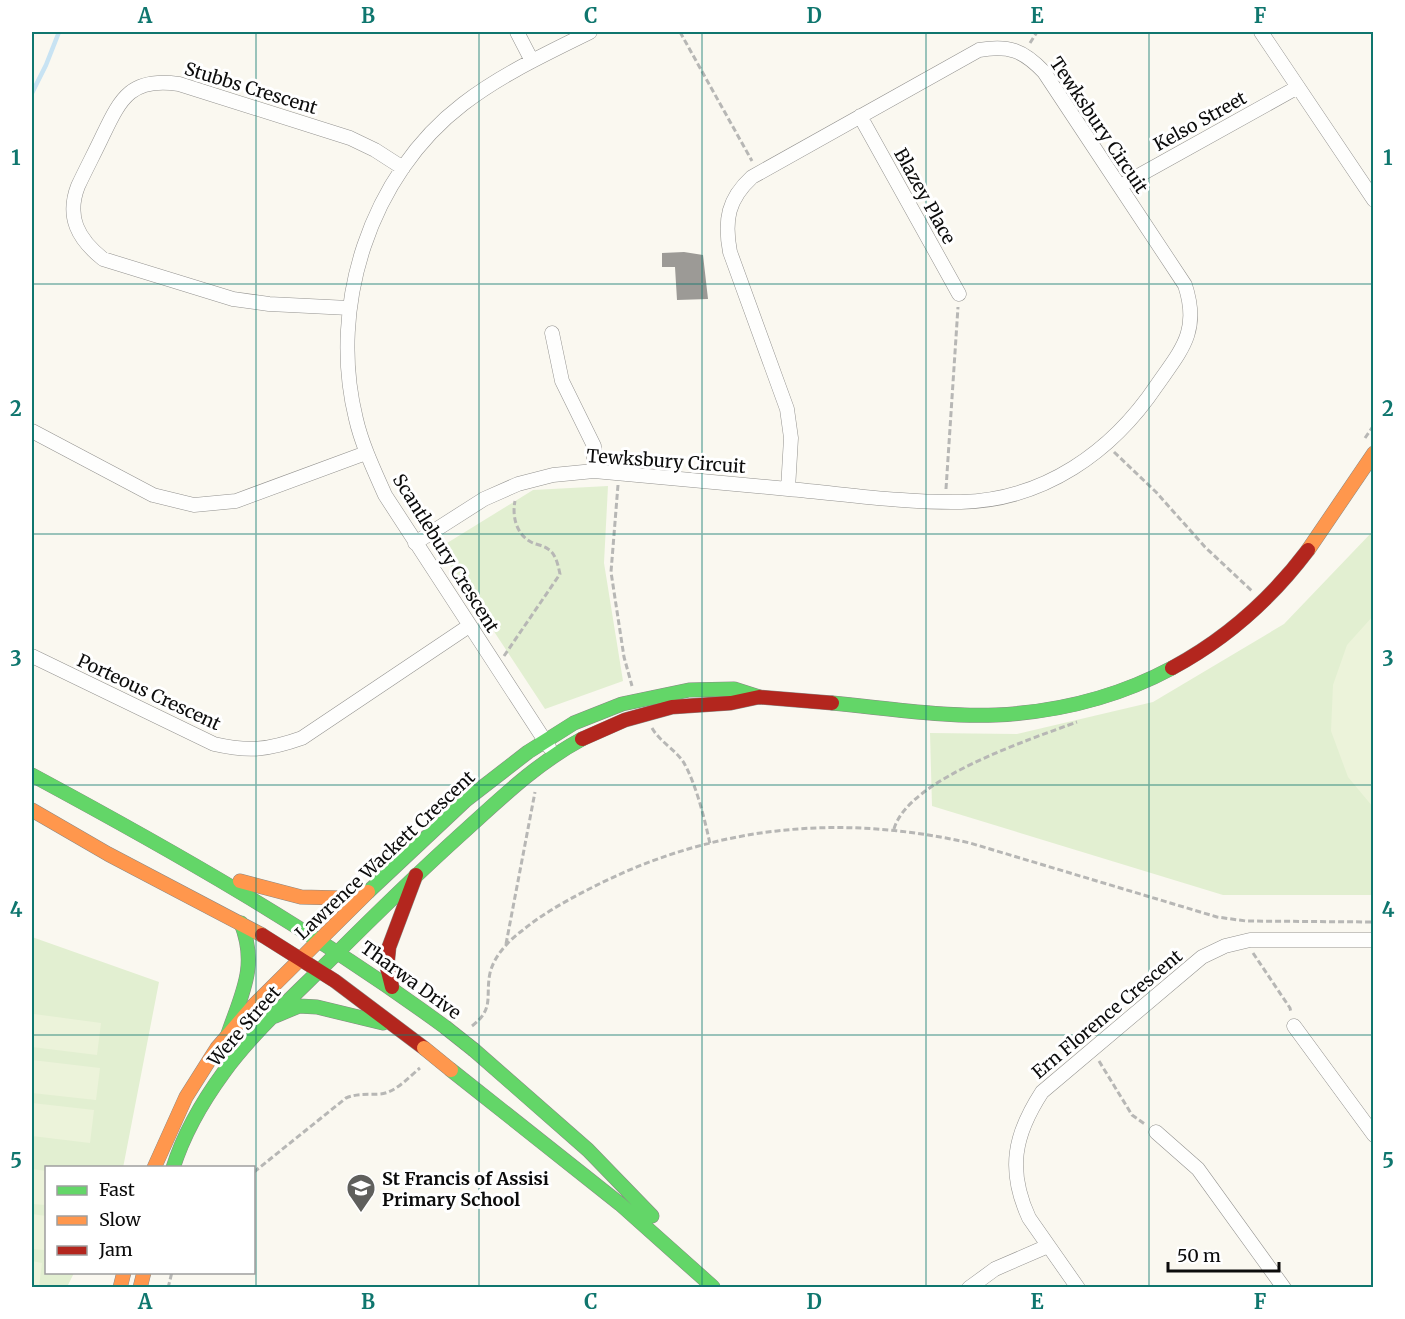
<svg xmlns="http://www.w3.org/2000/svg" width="1405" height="1319" viewBox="0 0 1405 1319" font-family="Merriweather,serif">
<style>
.green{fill:#e2efd1}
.pitch{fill:#ecf3da}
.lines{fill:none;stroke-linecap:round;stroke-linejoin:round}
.stream{stroke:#c8e3f3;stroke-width:4.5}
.building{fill:#9c9a96}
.street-casing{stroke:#93928f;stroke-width:15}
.fast-casing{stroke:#8a8985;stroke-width:15}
.slow-casing{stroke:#8a8985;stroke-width:15}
.jam-casing{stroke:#8a8985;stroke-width:15}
.path{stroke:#b7b7b5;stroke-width:3;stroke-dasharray:6 3;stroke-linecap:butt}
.street{stroke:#fefefd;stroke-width:14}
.fast{stroke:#63d668;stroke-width:14}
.slow{stroke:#ff974d;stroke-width:14}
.jam{stroke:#b3261e;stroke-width:14}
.fast-bridge-casing{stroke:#80807c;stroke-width:15;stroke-linecap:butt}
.slow-bridge-casing{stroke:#80807c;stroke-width:15;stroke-linecap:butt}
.fast-bridge{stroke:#63d668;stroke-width:14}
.slow-bridge{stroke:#ff974d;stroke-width:14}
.grid{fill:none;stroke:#0f766e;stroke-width:1.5;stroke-opacity:0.55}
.labels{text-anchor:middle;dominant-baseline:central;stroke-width:6;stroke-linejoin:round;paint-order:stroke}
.street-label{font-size:18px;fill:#0c0c0c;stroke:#fff}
.poi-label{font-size:18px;font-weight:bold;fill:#0c0c0c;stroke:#fff;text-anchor:start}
.neatline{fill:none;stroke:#0f766e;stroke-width:2}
.grid-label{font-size:20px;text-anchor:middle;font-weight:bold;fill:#0f766e}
</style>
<rect width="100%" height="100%" fill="#faf8f0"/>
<path class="green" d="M608,486l-4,77 19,118 -78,28 -106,-161 94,-58z
M1373,531v364h-150l-291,-89 -2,-73 87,1 136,-32 131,-78z
M32,937l127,45 -36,186h-77v104l28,1 -7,14 -35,1z"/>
<path class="pitch" d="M1373,616v191l-25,-30 -17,-46 2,-46 14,-40z
M34,1014l67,9 -4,32 -65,-8z
M32,1060l68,8 -4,32 -64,-7z
M32,1103l62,7 -4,33 -58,-7z
M32,1169l14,2v34l-14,-1z
M32,1214l14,2 -2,34 -12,-1z
M32,1261l10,2 -3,24h-7z"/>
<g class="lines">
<path class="stream" d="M32,93l14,-28 13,-33"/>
</g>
<path class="building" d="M684,252l19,3 5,44 -31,1 -2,-33h-13v-14z"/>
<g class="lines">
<g class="street-casing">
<path id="street" d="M517,32l15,29
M1261,32l113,168
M860,116l99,178
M1120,186l178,-99
M349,308l-80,-4 -36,-5 -130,-40c-25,-20 -37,-42 -25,-73 8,-17 17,-34 25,-51 18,-38 29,-58 76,-51l171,54 25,12 28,18
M552,333l10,48 32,65v25
M32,431l121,64 41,10 42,-4 130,-48
M415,543l69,-44 34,-15 35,-9 41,-4 194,18 3,-51 -4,-29 -57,-157c-6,-32 -2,-53 22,-75l227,-127c30,-5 44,0 65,22l141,213c15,46 -3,64 -28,100 -45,67 -113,115 -196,117 -58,1 -116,-8 -173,-13
M32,656l182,88c35,8 54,6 88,-6l167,-112
M549,747l-164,-252c-11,-25 -23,-50 -29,-76 -28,-113 14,-244 107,-315 39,-30 83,-50 127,-72
M1294,1026l80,109
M1156,1132l42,37 86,119
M969,1288l26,-19 53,-23
M1078,1288l-49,-70c-22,-48 -15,-83 13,-126l160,-135 23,-11 25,-6h124"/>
</g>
<g class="fast-casing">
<path id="fast" d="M832,703c54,5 110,14 164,12 61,-3 122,-18 176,-47
M32,775c143,77 282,156 413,252
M368,892l98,-92 62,-48 46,-29 48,-19 67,-14 45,-1 25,8
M275,1016l24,-10 18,1 66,16
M228,1034c14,-41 30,-68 13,-111
M474,1050l114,100 64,66
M451,1070l169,134 93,83
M173,1168c11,-35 29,-66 51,-96 31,-42 72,-78 109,-115 41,-41 82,-81 125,-120 39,-35 77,-73 124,-98"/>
</g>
<g class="slow-casing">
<path id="slow" d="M1308,550l66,-97
M32,810l76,44 154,81
M240,881l61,16 40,1 27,-6
M154,1168l32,-71 31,-49 38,-44 113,-112
M120,1288l4,-16
M140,1288l4,-16"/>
</g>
<g class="jam-casing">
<path id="jam" d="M1172,668c54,-29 99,-69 136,-118
M582,739l43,-19 47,-13 59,-4 28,-6 73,6
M262,935l73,46 89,67
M392,987l-5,-20 2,-20 27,-72"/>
</g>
<path class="path" d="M680,32l72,129
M1030,43l7,-11
M1365,438l9,-13
M1114,452l42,40 49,55 47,44
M618,485l-7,87 13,85 8,29
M946,489l12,-182
M504,656l56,-82c-2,-9 -4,-20 -12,-25 -5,-4 -12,-4 -17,-7 -15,-8 -19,-26 -16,-41
M652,728c8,14 24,22 32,35 12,21 21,57 26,81
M894,829c14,-50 137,-90 183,-107
M506,944l29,-152
M1253,953l37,55 1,5
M472,1026c23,-18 13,-29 18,-53 4,-17 19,-33 33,-43 23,-19 52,-34 78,-47 119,-58 240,-69 369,-40l247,74 29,4 128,1
M1099,1061l33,54 14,10
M254,1172l92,-74c12,-5 21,-3 34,-4 15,-1 29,-17 40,-26
M168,1288l4,-16"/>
<use href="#street" class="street"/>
<use href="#fast" class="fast"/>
<use href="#slow" class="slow"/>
<use href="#jam" class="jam"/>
<g class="fast-bridge-casing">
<path id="fast-bridge" d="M445,1027l29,23"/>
</g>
<g class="slow-bridge-casing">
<path id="slow-bridge" d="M424,1048l27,22"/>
</g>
<use href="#fast-bridge" class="fast-bridge"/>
<use href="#slow-bridge" class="slow-bridge"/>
</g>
<path class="grid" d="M256,32v1256M479,32v1256M702,32v1256M926,32v1256M1149,32v1256M32,284h1342M32,534h1342M32,785h1342M32,1035h1342"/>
<defs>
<g id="school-pin" transform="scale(1.5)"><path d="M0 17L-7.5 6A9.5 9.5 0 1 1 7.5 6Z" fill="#5f5f5c" stroke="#fff"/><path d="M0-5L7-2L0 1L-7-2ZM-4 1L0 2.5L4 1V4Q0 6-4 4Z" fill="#fff"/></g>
</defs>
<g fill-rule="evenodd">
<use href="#school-pin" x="361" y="1188"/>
</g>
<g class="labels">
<g class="street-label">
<text transform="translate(251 88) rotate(17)">Stubbs Crescent</text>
<text transform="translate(1200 121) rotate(-29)">Kelso Street</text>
<text transform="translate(1099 125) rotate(56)">Tewksbury Circuit</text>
<text transform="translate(925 196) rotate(61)">Blazey Place</text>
<text transform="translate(666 461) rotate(4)">Tewksbury Circuit</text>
<text transform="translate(446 553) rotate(58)">Scantlebury Crescent</text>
<text transform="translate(149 692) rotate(25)">Porteous Crescent</text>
<text transform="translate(385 855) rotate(-43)">Lawrence Wackett Crescent</text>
<text transform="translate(411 980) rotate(36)">Tharwa Drive</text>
<text transform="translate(1107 1014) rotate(-40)">Ern Florence Crescent</text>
<text transform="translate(244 1026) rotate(-49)">Were Street</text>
</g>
<g class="poi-label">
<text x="382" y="1178">St Francis of Assisi<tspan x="382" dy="21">Primary School</tspan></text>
</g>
</g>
<rect width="1405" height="1319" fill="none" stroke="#ffffff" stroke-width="66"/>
<rect x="45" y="1166" width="210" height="108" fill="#ffffff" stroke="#9e9e9e" stroke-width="1.5"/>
<rect x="57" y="1186" width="30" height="9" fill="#63d668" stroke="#9e9e9e" stroke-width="1.5"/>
<text x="99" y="1196" font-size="18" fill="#0c0c0c">Fast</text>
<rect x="57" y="1216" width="30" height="9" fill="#ff974d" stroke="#9e9e9e" stroke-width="1.5"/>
<text x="99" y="1226" font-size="18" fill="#0c0c0c">Slow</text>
<rect x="57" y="1246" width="30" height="9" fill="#b3261e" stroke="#9e9e9e" stroke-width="1.5"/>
<text x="99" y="1256" font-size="18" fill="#0c0c0c">Jam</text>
<path d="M1168 1262v9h111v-9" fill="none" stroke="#0c0c0c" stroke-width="3"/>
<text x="1177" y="1262" font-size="18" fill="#0c0c0c" stroke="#ffffff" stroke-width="4.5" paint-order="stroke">50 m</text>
<rect x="33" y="33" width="1339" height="1253" class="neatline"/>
<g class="grid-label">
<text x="145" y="23">A</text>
<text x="368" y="23">B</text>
<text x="591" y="23">C</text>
<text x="814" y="23">D</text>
<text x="1037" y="23">E</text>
<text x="1260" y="23">F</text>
<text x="16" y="165">1</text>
<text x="1388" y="165">1</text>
<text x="16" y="416">2</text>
<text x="1388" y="416">2</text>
<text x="16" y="666">3</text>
<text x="1388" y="666">3</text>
<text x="16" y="917">4</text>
<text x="1388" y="917">4</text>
<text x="16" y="1168">5</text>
<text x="1388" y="1168">5</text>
<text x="145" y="1309">A</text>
<text x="368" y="1309">B</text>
<text x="591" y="1309">C</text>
<text x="814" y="1309">D</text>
<text x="1037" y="1309">E</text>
<text x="1260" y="1309">F</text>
</g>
</svg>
